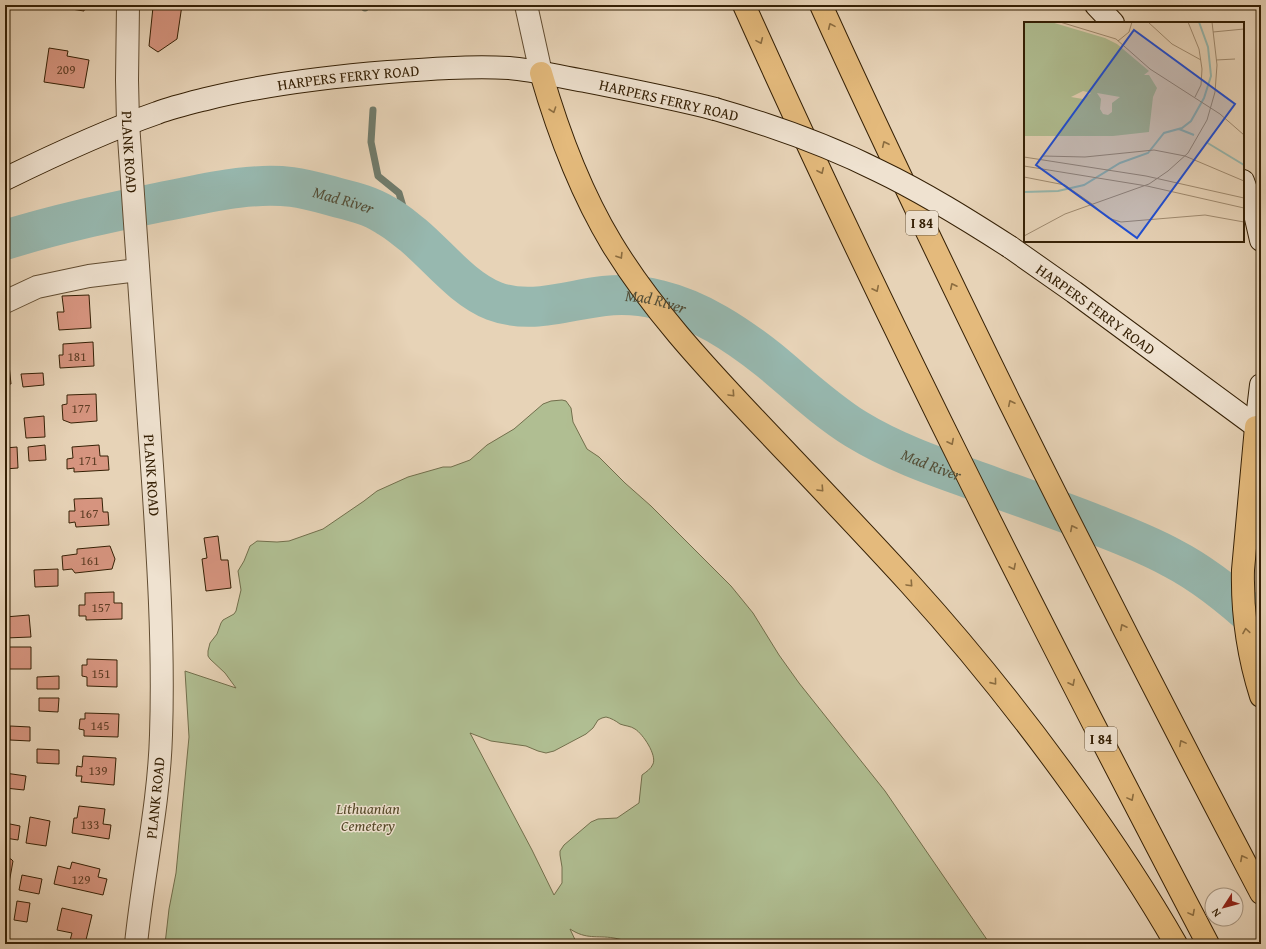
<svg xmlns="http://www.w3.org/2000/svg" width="1266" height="949" viewBox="0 0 1266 949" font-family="'Gentium Book Plus',serif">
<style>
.green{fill:#b0be92;stroke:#726f4c;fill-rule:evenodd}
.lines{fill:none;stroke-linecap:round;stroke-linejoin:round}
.stream{stroke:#707b6b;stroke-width:7}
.river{stroke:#97b8af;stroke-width:40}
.building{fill:#d79580;stroke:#352005}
.minor-casing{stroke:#624d32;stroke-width:24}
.secondary-casing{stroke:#352005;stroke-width:24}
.motorway-casing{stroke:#352005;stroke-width:24}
.minor{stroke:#efe2d0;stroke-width:22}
.secondary{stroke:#efe2d0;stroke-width:22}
.motorway{stroke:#e4ba7c;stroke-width:22}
.secondary-bridge-casing{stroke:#352005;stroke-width:24;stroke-linecap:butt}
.secondary-bridge{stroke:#efe2d0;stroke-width:22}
.oneway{stroke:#8c6d40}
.labels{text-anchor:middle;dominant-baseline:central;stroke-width:3;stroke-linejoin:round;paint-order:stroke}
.number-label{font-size:13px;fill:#5e3d24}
.shield{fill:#efe2d0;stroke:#6d5a42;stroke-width:1}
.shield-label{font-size:14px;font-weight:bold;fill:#352005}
.street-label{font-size:15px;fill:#352005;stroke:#efe2d0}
.park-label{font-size:15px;font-style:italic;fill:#544828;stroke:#efe2d0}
.water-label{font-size:16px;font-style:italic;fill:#524e38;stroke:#efe2d0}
.inset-river{fill:none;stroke:#97b8af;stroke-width:2}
.inset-road{fill:none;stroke:#a08b70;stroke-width:1}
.view{fill:#1d4ed8;fill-opacity:0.15;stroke:#1d4ed8;stroke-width:2}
.inset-edge{fill:none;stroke:#352005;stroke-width:2}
</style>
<rect width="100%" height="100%" fill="#e7d3b7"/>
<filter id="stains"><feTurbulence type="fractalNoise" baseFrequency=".005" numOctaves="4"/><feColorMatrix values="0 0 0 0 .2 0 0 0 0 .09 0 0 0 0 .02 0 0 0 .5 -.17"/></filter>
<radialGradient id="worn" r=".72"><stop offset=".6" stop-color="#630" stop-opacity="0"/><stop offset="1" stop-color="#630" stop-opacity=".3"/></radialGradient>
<path class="green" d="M562,400l4,1 5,7 2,14 14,27 12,8 26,26 26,23 80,80 22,27 26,42 20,28 86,108 105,153h-355c-6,-2 -14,-5 -21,-6 -18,-3 -27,2 -44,-9l7,15h-412l4,-35 7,-36 13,-136 -4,-66 51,17 -11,-15 -15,-14 -2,-3v-5l2,-8 7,-9 4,-11 2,-3 11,-6 2,-3 5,-21 -3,-19 6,-10 6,-15 3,-2 4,-3 20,1 12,-1 34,-12 41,-28 13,-10 31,-14 35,-10h8l19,-7 17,-15 27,-16 29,-25 8,-3zM606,717c5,1 10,4 14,7 5,2 11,2 15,5 8,5 22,26 18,35 -2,5 -7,8 -11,11l-3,28 -22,15 -19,1 -7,3 -27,23 -4,6v4l2,12v16l-8,12 -22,-45 -62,-117 21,8 35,5 12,5 8,2 8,-2 32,-17 7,-6 5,-8 4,-2z"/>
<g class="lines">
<path class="stream" d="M365,5v3
M373,110l-2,32 7,34 21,17 8,27 -1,10"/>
<path class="river" id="s1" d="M5,240c51,-16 103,-27 156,-38 43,-8 87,-20 131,-15 16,2 32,7 47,11 16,4 32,8 46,17 10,5 19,13 28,20 26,22 49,53 81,66 36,14 74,-1 110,-5 19,-2 37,-1 55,4 41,10 77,34 110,60 28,23 55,49 87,69 36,22 75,36 115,50 39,14 79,28 118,43 28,11 56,21 83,36 33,17 62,41 89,66"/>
</g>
<path class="building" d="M46,5h39l-1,6z
M149,5h33l-5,34 -19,13 -9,-6 4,-39z
M49,48l19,3 -1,5 22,4 -5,28 -40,-6z
M89,295l2,33 -32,2 -2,-18h7l-2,-16z
M93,342l1,24 -34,2 -1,-13h4v-11z
M5,355h3l3,29h-6z
M43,373l1,12 -21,2 -2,-13z
M96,394l1,27 -26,2 -8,-3 -1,-15 5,-1v-9z
M44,416l1,21 -19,1 -2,-20z
M45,445l1,15 -17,1 -1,-14z
M99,445l1,11h8l1,14 -35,2v-4l-7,1v-10l6,-1 -1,-11z
M17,447l1,21 -13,1v-21z
M102,498l1,14h5l1,13 -33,2 -1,-5 -6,1v-12h6l-1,-12z
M218,536l3,24h7l3,28 -25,3 -4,-32 5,-1 -3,-20z
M110,546l5,13 -3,10 -37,4 -3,-4 -9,1 -1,-14 15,-2v-5z
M58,569v17l-23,1 -1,-17z
M114,592v11h8v16l-36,1v-4h-7v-11h6v-12z
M29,615l2,22 -26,1v-21z
M8,647h23v22h-23z
M87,659l30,1v27l-30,-1v-9l-5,-1v-11h5z
M59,676v13h-22v-12z
M39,698h20l-1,14 -19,-1z
M85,713l34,1 -1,23 -34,-1v-6l-5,-1 1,-10h5z
M10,726l20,1v14l-20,-1z
M37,749l22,1v14l-22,-1z
M83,756l33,2 -2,27 -33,-3 1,-6h-6l1,-10 5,1z
M5,773l21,3 -2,14 -19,-2z
M79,806l26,3 -2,15 8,1 -2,14 -37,-6 2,-15h3z
M30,817l20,4 -4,25 -20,-3z
M5,823l15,3 -2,14 -13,-2z
M5,858l6,1 2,2 -5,28 -3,-1z
M72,862l28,7 -2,8 9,2 -4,16 -49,-11 4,-18 12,3z
M22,875l20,4 -3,15 -20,-4z
M17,901l13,2 -3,19 -13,-2z
M62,908l30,7 -7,29h-16l3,-11 -15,-3z"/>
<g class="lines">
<g class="minor-casing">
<g id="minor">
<path id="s2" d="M128,5l-1,75 1,43c8,115 16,229 24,343 6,89 12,179 9,269 -2,70 -18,139 -25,209"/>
<path d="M526,5l15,68"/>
<path d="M5,302l32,-15 52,-11 49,-6"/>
</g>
</g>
<g class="secondary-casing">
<g id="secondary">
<path d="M1096,5l17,18"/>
<path id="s3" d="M5,179c49,-24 100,-48 152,-66 16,-6 33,-10 49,-14 60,-15 121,-22 182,-27 40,-3 81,-6 121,-4 26,2 51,9 76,13 44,9 87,17 130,28"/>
<path d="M1243,181l12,33 6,26"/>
<path id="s4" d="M1010,247l64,45 187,138"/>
<path d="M1256,427l5,-42"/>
</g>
</g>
<g class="motorway-casing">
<path id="motorway" d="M744,5c143,319 302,630 464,939
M821,5c60,133 124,265 188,396 82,165 166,329 252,492
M541,73c17,59 39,118 71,171 39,64 90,119 141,173 53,56 106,111 157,167 59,65 114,134 165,205 36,50 70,101 101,155
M1256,427l-13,143c-1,43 5,85 18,126"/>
</g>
<use href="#minor" class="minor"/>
<use href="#secondary" class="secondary"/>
<use href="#motorway" class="motorway"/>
<g class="secondary-bridge-casing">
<path id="secondary-bridge" d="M715,109c56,16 112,36 164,62 46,22 89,49 131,76"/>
</g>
<use href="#secondary-bridge" class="secondary-bridge"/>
</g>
<defs><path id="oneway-chevron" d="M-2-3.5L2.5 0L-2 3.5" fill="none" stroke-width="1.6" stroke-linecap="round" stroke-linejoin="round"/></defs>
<g class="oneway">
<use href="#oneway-chevron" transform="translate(831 26) rotate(-114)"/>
<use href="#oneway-chevron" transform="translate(760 41) rotate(66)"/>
<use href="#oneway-chevron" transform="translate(553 110) rotate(71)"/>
<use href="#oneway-chevron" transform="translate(885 144) rotate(-115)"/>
<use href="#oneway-chevron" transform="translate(821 171) rotate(65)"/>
<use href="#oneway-chevron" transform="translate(620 256) rotate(58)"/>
<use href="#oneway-chevron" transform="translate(953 286) rotate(-116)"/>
<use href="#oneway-chevron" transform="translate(876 289) rotate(64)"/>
<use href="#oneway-chevron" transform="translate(732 394) rotate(47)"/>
<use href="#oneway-chevron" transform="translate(1011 403) rotate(-116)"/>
<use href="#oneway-chevron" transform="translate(951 442) rotate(63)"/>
<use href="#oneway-chevron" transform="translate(821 489) rotate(47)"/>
<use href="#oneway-chevron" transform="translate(1073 528) rotate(-117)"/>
<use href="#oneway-chevron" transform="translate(1013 567) rotate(63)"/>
<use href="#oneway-chevron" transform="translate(910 584) rotate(47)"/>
<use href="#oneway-chevron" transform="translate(1123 627) rotate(-117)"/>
<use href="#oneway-chevron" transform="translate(1246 631) rotate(-99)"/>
<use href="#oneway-chevron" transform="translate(994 682) rotate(51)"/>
<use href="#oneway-chevron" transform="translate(1072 683) rotate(63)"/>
<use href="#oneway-chevron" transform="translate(1182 743) rotate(-118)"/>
<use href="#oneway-chevron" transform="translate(1131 798) rotate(62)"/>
<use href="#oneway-chevron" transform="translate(1243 858) rotate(-118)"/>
<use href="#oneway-chevron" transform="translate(1192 913) rotate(62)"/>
</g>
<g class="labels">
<g class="number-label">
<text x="66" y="69">209</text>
<text x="77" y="356">181</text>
<text x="81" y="408">177</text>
<text x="88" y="460">171</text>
<text x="89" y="513">167</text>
<text x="90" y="560">161</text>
<text x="101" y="607">157</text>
<text x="101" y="673">151</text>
<text x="100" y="725">145</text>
<text x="98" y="770">139</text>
<text x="90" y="824">133</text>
<text x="81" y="879">129</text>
</g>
<g class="shield">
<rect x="906" y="211" width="32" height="24" rx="3"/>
<rect x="1085" y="727" width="32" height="24" rx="3"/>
</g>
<g class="shield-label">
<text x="922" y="223">I 84</text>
<text x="1101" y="739">I 84</text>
</g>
<g class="street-label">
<text stroke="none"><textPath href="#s3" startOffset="361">HARPERS FERRY ROAD</textPath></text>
<text transform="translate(669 100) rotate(13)">HARPERS FERRY ROAD</text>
<text stroke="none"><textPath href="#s2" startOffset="147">PLANK ROAD</textPath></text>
<text stroke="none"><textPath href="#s4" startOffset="106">HARPERS FERRY ROAD</textPath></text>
<text stroke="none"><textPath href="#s2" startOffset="471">PLANK ROAD</textPath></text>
<text transform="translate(155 798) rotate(-84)">PLANK ROAD</text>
</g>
<g class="park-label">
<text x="368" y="808">Lithuanian<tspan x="368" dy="17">Cemetery</tspan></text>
</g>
<g class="water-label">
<text stroke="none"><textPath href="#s1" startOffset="346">Mad River</textPath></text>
<text stroke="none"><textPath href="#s1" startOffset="694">Mad River</textPath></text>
<text stroke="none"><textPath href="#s1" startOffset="1018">Mad River</textPath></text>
</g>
</g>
<g transform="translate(1024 22)">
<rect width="220" height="220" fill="#e7d3b7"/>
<path d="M0,0h27l54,16 12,6 32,27 -5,4h5l8,13 -4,9 -4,35 -36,4h-89zM59,69l8,2 -8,6 -12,-2zM73,71l23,4 -8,6v9l-4,3 -5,-1 -3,-5 1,-10z" fill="#b0be92" fill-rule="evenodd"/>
<path class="inset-river" d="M155,107l15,6M182,120l38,23M0,170l34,-1 26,-6 36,-22 28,-10 16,-20 18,-5 9,-7 13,-23 7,-22 -3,-29 -9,-25"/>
<path class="inset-road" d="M36,0l56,17 34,30 70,45 24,21M124,0l24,22 29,16M164,0l11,27 3,20 -1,16 -6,12M189,10l31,-3M94,19l11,-9 3,-10M192,38l19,-1M19,134l42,1 69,-7 31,6M161,134l59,25M0,135l122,19 98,22M0,144l123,20 97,22M0,155l41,8 27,19M68,182l16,14 13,4 84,-7 39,7M0,214l41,-22 84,-30 19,-13 20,-18 19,-33 8,-28 2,-27 -5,-43"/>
<path class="view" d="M110,8l101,74 -98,134 -101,-73z"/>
<rect width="220" height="220" class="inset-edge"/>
</g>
<rect width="1266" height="949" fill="none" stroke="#e7d3b7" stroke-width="20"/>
<rect x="6" y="6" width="1254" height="937" fill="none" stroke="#352005" stroke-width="2"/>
<rect x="10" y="10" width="1246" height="929" fill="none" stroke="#352005"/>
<g transform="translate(1224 907) rotate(234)"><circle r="19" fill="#efe2d0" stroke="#a5947f"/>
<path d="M0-3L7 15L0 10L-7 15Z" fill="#8f2418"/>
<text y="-6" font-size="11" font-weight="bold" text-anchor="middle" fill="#352005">N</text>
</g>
<rect width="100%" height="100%" filter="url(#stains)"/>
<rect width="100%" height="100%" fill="url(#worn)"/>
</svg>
